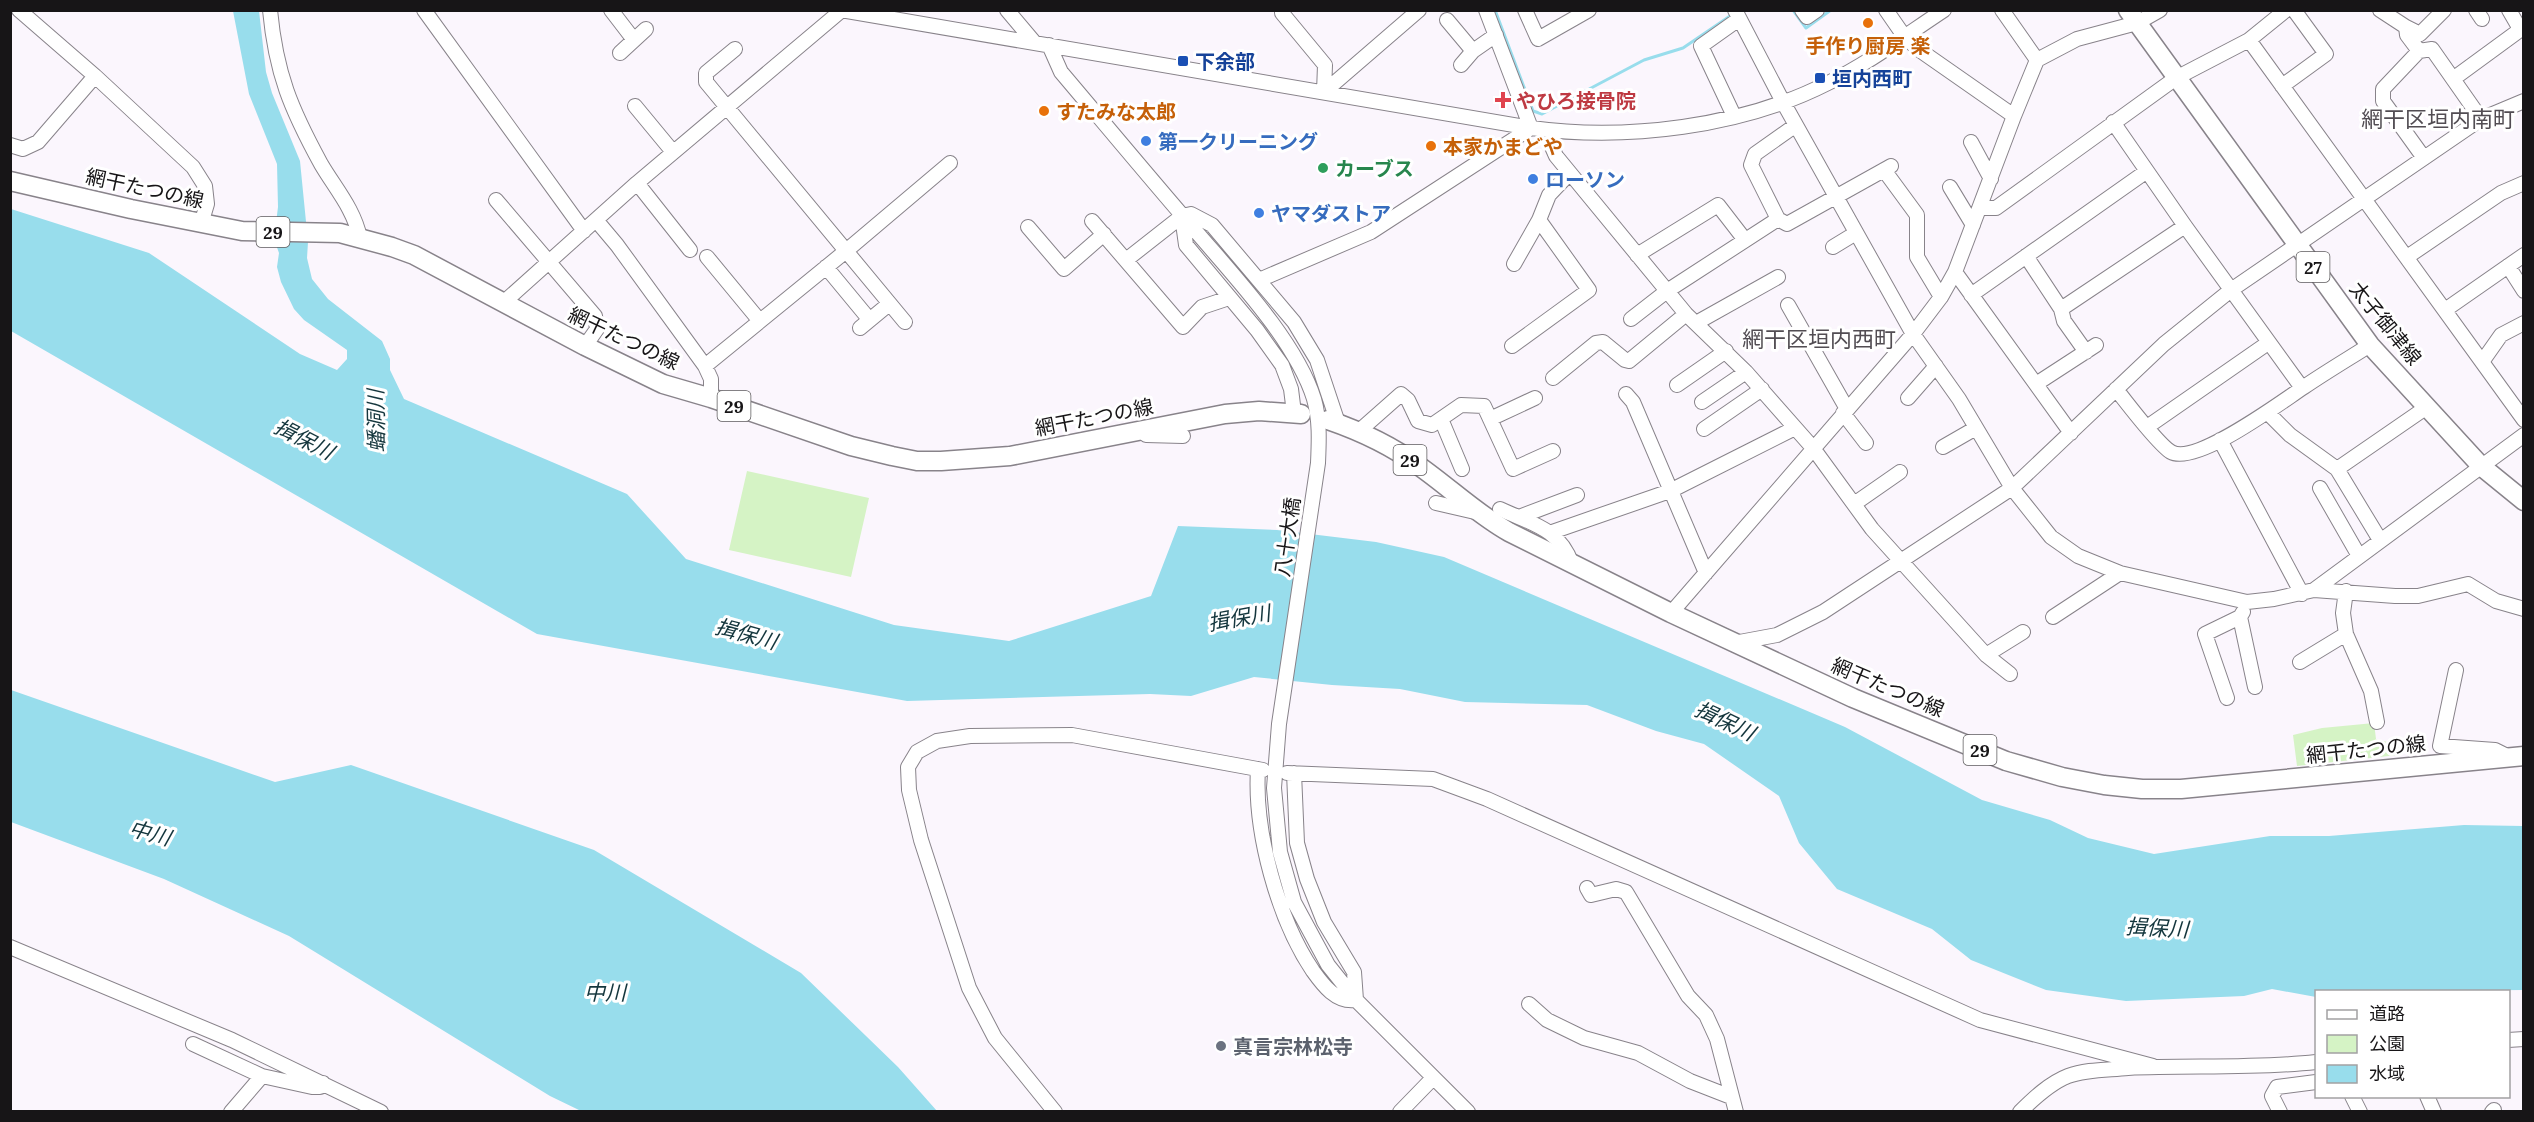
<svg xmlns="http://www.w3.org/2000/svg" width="2534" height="1122" viewBox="0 0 2534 1122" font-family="Lora,'Noto Sans JP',serif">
  <rect width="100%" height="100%" fill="#fbf6fd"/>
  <path fill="#d5f3c5" d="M747 471 869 498 851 577 729 550Z
    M2374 723 2376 739 2399 745 2398 755 2297 766 2293 735 2322 728Z"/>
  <path fill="#98ddec" d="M233 11H259L266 72 272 93 300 161 308 242 307 258 312 279 328 299 382 341 390 359V370L404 399 627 494 686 559 894 625 1009 641 1151 596 1178 526 1277 530 1376 542 1444 557 1845 727 1982 800 2050 820 2088 838 2154 854 2270 836H2329L2464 825 2523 826V990L2316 992V997L2272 989 2244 996 2126 1001 2046 990 1971 960 1932 929 1837 889 1799 843 1779 796 1704 744 1656 731 1587 705 1465 702 1400 689 1332 685 1254 677 1191 696 1150 694 907 701 537 634 11 331V209L149 253 300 354 337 370 347 359V350L304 320 294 309 281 282 277 267 279 253 274 239 278 207 277 164 249 94Z
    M11 690 275 782 351 765 594 850 801 973 898 1067 937 1111H581L550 1096 289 936 164 879 11 822Z"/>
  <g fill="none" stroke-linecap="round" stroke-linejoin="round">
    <path stroke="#98ddec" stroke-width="3" d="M1495 10 1533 111 1542 114 1644 60 1683 48 1733 14
      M1793 10 1806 28 1831 10"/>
    <g stroke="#88838a" stroke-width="16">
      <path id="minor" d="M19 10 95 76 193 167 205 186 207 204 201 224
        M270 10C276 74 291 109 321 164 335 188 354 209 360 238
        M424 10 584 231
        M611 10 634 40
        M841 10 1531 128C1626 141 1742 127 1828 83 1869 63 1906 35 1944 10
        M1007 10 1034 42
        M1525 10 1538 39 1589 10
        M1735 10 1783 102 1913 334 1959 399 2012 488 2051 537 2078 556 2120 573 2247 602 2274 599 2314 590 2524 435
        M1802 10 1807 17 1817 10
        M1886 10 1904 36 1918 49 2014 116
        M2002 10 2037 60
        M2380 10 2406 27 2407 35 2419 51
        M2476 10 2482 19
        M2509 10 2520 29
        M1282 13 1325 65 1324 92
        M1447 20 1473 51
        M2406 27 2420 34 2444 10
        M2249 40 2286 10
        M1049 45 1061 72C1105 124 1149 177 1194 229 1233 275 1296 341 1314 399 1320 420 1319 441 1318 463L1279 724 1274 788 1280 852 1294 902 1328 965 1356 1000 1468 1112
        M735 49 706 73V82L905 322
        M620 53 646 29
        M1461 65 1473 51 1496 35
        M2453 79 2524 27
        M2282 86 2326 54 2294 10
        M1324 92 1419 10
        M635 106 673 152
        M1734 116 1701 46 1739 19
        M2113 122 2185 226 2302 388
        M1551 131 1552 147 1556 156 1686 314 1746 372 1813 448 1872 529 1986 655 2010 674
        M1971 142 1991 179
        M10 145 23 149 38 142 95 76
        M2424 158 2383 101V89L2419 51 2432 49 2481 119
        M1884 170 1917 215V257L1941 297
        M637 183 690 250
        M1950 187 1973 225
        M496 200 595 316 597 329 585 346
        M1980 208H1996L2176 78 2249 40 2524 420
        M1182 216 1186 245 1257 330 1282 365 1291 389 1294 413
        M1778 219 1751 165 1755 154 1796 125
        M596 220 617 245 705 366 711 379V398
        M1092 221 1183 327 1202 307 1229 298
        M1028 227 1064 269 1104 234
        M1833 247 1856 233
        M1637 255 1718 205 1745 240
        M2026 256 2061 309 2064 321 2086 352
        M707 257 759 320
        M2407 257 2501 193 2524 183
        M1126 260 1182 216 1191 214 1212 225 1294 322 1317 360 1338 423
        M1514 264 1539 220 1549 195 1569 174
        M2508 266 2524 291
        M826 267 869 319
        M1955 272 2071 433
        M1259 280 1371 232 1531 128 1486 10
        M1971 295 2147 171
        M503 303 637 183 842 10
        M1788 305 1847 409
        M2061 309 2185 226
        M2445 310 2524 255
        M1631 319 1667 291 1778 219 1787 224 1891 166
        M1696 323 1778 277
        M860 328 889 304
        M1512 346 1589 290 1539 220
        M2482 362 2501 335 2524 323
        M705 366 846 251 950 163
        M1553 378 1596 343 1603 342 1625 360 1629 361 1686 314
        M2036 384 2096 345
        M1677 385 1726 351
        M2116 389C2126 402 2159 445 2171 452 2196 466 2281 402 2304 387 2326 372 2348 359 2370 345
        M1626 394 1633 402 1706 573
        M1908 398 1936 366
        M1702 402 1746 372
        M1843 413 1866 443
        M2268 413 2290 435 2337 469 2380 540
        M1441 419 1462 469
        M1490 419 1535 398
        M2147 427 2268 343
        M1704 429 1762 389
        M1358 432 1401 394 1408 400 1418 421 1432 425 1461 405 1484 406 1513 469 1553 451
        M1146 435 1183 436
        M2220 440 2302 594
        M1943 447 1976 428
        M2337 469 2427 407
        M2320 488 2359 556
        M1436 503 1475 512
        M1854 504 1900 472
        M1500 509C1532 524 1559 528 1572 564
        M1519 517 1577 495
        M1552 532 1670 491 1795 428
        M2314 590 2395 596H2418L2468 584 2496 601 2524 609
        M2346 591 2343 613 2346 634 2371 691 2377 722
        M2243 612 2240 617 2255 687
        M1671 613 1913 334 1941 297 1955 272 2014 116 2037 60 2077 39 2137 23 2160 10
        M2053 617 2120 573
        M1734 643 1777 635 1823 612 2012 488 2164 344 2231 290 2481 119 2524 101
        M1986 655 2023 632
        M2300 662 2346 634
        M2456 670 2440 746 2495 750 2509 757
        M2227 698 2205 634 2240 617
        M1258 769C1254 832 1278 919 1313 971 1323 985 1336 1003 1356 1000L1354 972 1324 922 1307 879 1297 843 1294 773
        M1287 773 1433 779 1487 799 1980 1020 2153 1066
        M1587 888 1591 895 1616 889 1626 892 1688 996 1706 1015 1717 1039 1736 1112
        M10 947 232 1040 381 1112
        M1529 1004 1547 1020 1584 1038 1638 1053 1690 1081 1731 1097
        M2508 1040 2524 1039
        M193 1044 262 1076 312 1087H320L323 1083
        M2352 1096 2360 1112
        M2427 1096 2434 1112
        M231 1112 262 1076
        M1055 1112 995 1038 969 988 921 840 909 790 908 767 917 752 937 741 970 736 1072 735 1263 770
        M1400 1112 1433 1078
        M2020 1112C2034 1098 2050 1083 2068 1076 2087 1069 2108 1070 2128 1068 2190 1065 2254 1069 2316 1062
        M2280 1112 2272 1096 2277 1087 2316 1082
        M2492 1112 2494 1110"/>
    </g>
    <g stroke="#88838a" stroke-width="21">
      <path id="major" d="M2128 10 2370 345 2481 466 2524 501
        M10 181 131 209 242 231 340 233 392 247 414 255 585 346 663 384 711 398 851 446 892 456 917 461H941L1010 456 1225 414 1259 411 1301 414
        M1328 420C1360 431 1392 446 1419 466 1449 487 1477 514 1509 532L1671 613 1853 698 2006 761 2062 777 2104 785 2142 789H2181L2524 756"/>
    </g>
    <use href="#minor" stroke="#fff" stroke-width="14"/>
    <use href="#major" stroke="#fff" stroke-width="18"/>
  </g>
  <g fill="#e8710a" stroke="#fff" stroke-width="2">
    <circle cx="1868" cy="23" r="6"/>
    <circle cx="1044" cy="111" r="6"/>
    <circle cx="1431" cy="146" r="6"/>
  </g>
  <g fill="#1a4fb4" stroke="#fff" stroke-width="2">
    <rect x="1177" y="55" width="12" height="12" rx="3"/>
    <rect x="1814" y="72" width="12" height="12" rx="3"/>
  </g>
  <path fill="#e0444e" stroke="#fff" stroke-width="2" d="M1500 91h6v6h6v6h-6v6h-6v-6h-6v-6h6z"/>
  <g fill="#3f7fe0" stroke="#fff" stroke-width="2">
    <circle cx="1146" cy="141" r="6"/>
    <circle cx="1533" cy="179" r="6"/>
    <circle cx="1259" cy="213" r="6"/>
  </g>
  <circle fill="#2e9e5b" stroke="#fff" stroke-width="2" cx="1323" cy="168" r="6"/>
  <circle fill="#6b7280" stroke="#fff" stroke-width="2" cx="1221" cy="1046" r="6"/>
  <g text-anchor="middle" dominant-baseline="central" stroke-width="6" stroke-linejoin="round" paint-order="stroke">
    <g fill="#fff" stroke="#5d5b5d" stroke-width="1.5">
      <rect x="256.5" y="217" width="33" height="30" rx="4.5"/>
      <rect x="2296.5" y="252" width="33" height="30" rx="4.5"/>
      <rect x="717.5" y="391" width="33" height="30" rx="4.5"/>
      <rect x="1393.5" y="445" width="33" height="30" rx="4.5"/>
      <rect x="1963.5" y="735" width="33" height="30" rx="4.5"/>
    </g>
    <g font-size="18" font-weight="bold" fill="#171517">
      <text x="273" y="232">29</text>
      <text x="2313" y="267">27</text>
      <text x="734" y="406">29</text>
      <text x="1410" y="460">29</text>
      <text x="1980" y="750">29</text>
    </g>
    <g font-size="20" font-weight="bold" fill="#c56008" stroke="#fff" text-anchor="start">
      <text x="1868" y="45" text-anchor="middle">手作り厨房 楽</text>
      <text x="1056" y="111">すたみな太郎</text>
      <text x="1443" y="146">本家かまどや</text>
    </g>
    <g font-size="20" font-weight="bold" fill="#164399" stroke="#fff" text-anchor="start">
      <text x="1195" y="61">下余部</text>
      <text x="1832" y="78">垣内西町</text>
    </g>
    <g font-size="20" font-weight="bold" fill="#be3a42" stroke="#fff" text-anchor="start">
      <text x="1516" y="100">やひろ接骨院</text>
    </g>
    <g font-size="20" font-weight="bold" fill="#366cbe" stroke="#fff" text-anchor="start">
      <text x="1158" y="141">第一クリーニング</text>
      <text x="1545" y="179">ローソン</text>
      <text x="1271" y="213">ヤマダストア</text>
    </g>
    <g font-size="20" font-weight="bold" fill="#27864d" stroke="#fff" text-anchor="start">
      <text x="1335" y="168">カーブス</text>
    </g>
    <g font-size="20" fill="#171517" stroke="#fff">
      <text transform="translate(145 188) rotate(12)">網干たつの線</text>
      <text transform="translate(2386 323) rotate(51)">太子御津線</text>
      <text transform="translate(624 338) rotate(25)">網干たつの線</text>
      <text transform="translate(1094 417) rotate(-11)">網干たつの線</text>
      <text transform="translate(1287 537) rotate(-82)">八十大橋</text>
      <text transform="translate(1888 687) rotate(23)">網干たつの線</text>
      <text transform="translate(2366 749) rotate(-6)">網干たつの線</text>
    </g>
    <g font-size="20" font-weight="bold" fill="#5b616d" stroke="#fff" text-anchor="start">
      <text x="1233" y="1046">真言宗林松寺</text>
    </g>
    <g font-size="21" font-style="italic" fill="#14363d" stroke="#fff">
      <text transform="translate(376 421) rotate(-91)">蟠洞川</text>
      <text transform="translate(304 439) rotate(27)">揖保川</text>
      <text transform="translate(1239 618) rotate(-10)">揖保川</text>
      <text transform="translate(746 634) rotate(15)">揖保川</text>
      <text transform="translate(1725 721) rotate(25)">揖保川</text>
      <text transform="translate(150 833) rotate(15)">中川</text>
      <text transform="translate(2157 928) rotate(3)">揖保川</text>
      <text x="605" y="992">中川</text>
    </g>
    <g font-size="22" fill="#524d53" stroke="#fff">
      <text x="2438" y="119">網干区垣内南町</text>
      <text x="1819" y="339">網干区垣内西町</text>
    </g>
  </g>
  <rect width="2534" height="1122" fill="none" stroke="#171517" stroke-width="24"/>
  <rect x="2315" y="990" width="195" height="108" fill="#ffffff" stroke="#a2a1a2" stroke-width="1.5"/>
  <rect x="2327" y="1010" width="30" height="9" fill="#ffffff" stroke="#a2a1a2" stroke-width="1.5"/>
  <text x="2369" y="1020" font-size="18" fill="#171517">道路</text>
  <rect x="2327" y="1035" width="30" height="18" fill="#d5f3c5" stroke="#a2a1a2" stroke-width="1.5"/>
  <text x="2369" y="1050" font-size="18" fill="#171517">公園</text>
  <rect x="2327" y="1065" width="30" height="18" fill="#98ddec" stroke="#a2a1a2" stroke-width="1.5"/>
  <text x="2369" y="1080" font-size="18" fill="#171517">水域</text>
</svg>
